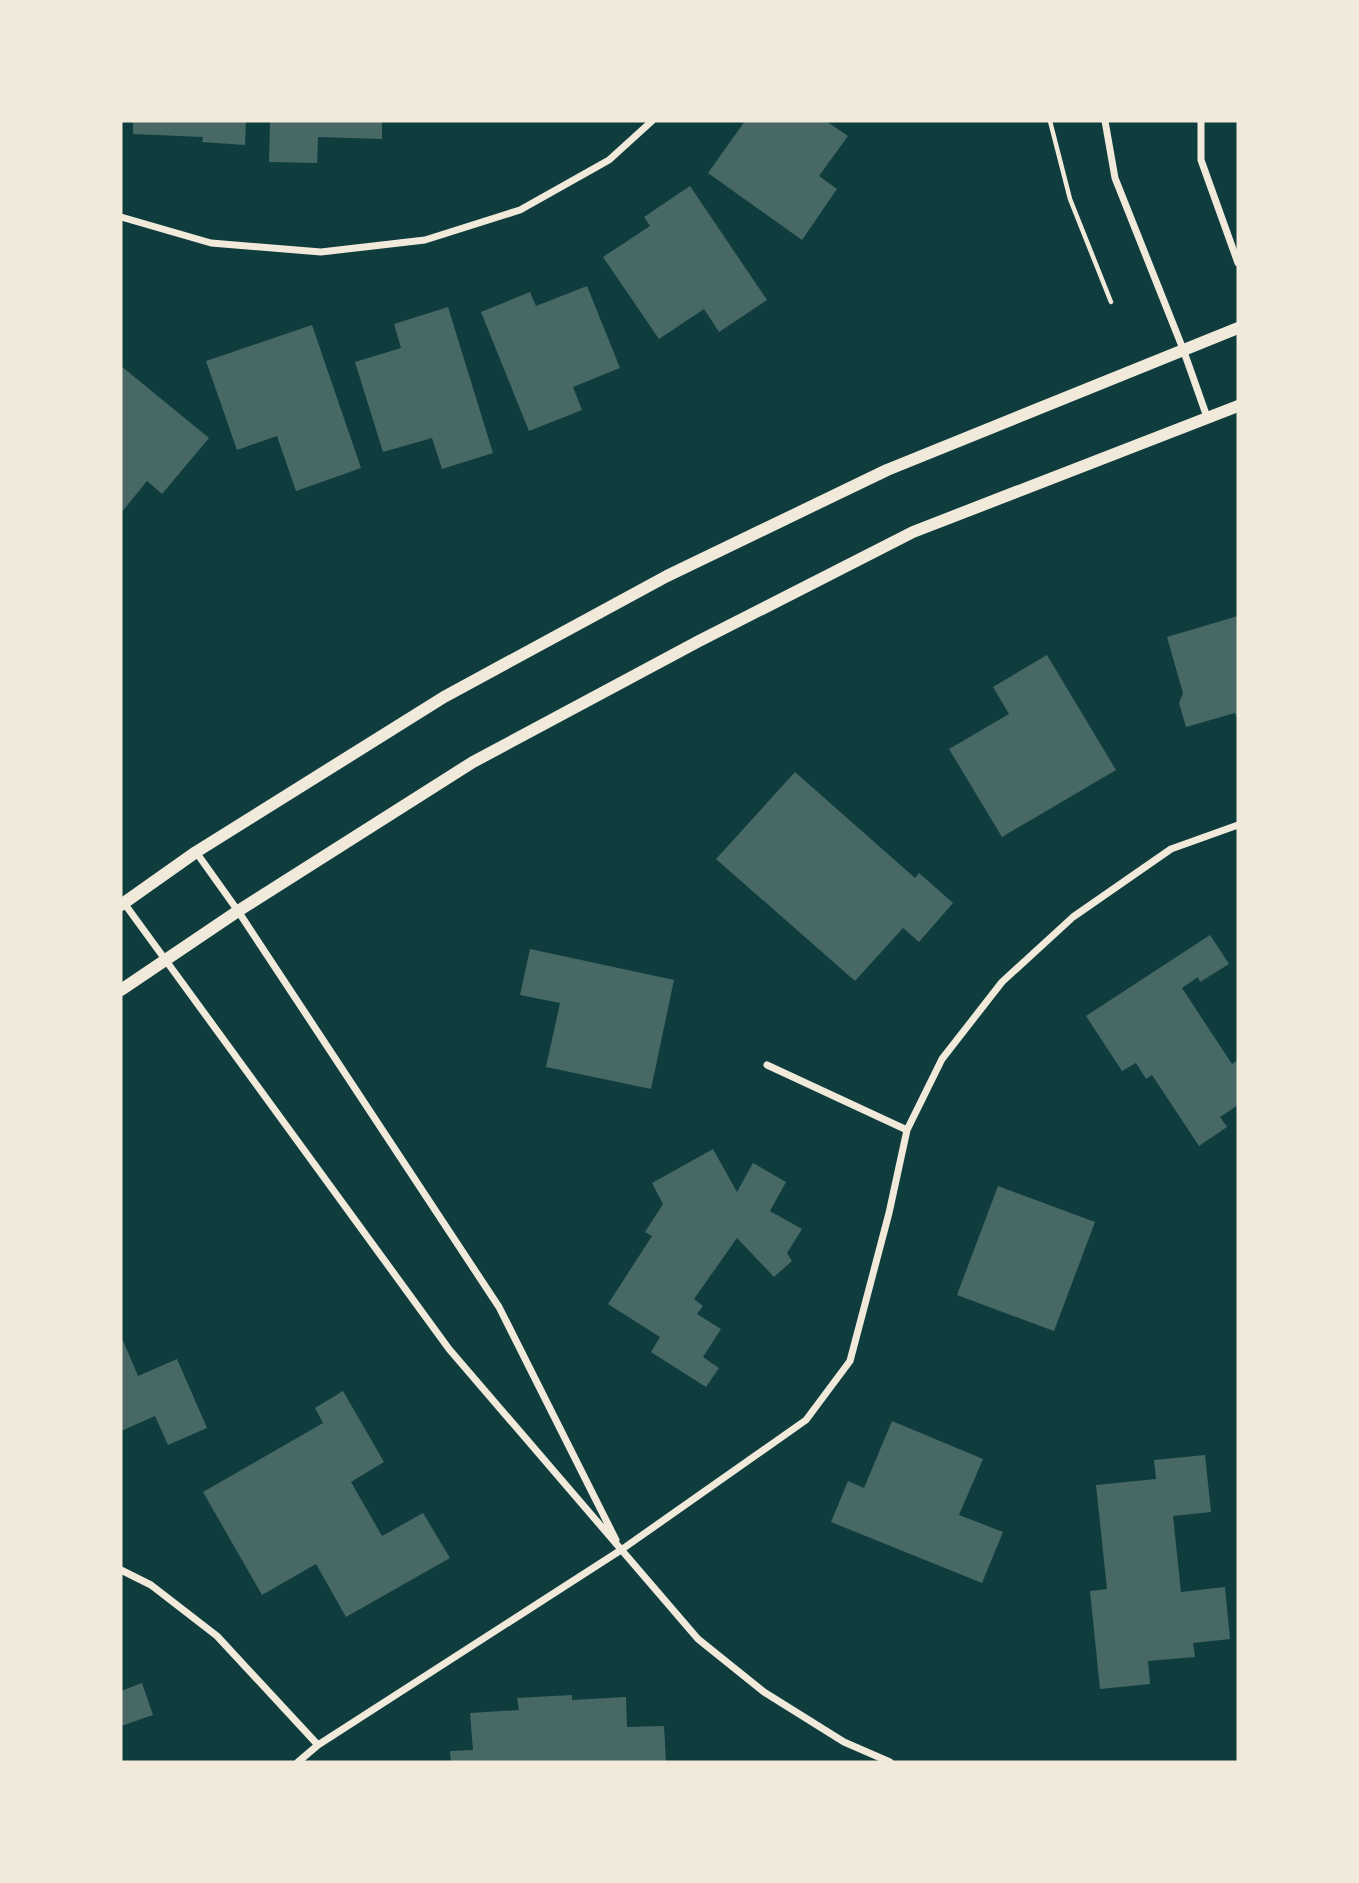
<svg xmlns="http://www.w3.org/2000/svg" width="1359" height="1883" viewBox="0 0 1359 1883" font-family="'IBM Plex Serif',serif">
  <rect width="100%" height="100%" fill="#0f3d3e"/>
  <path fill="#486865" d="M133 121H246L245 145 202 142 203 137 133 134Z
    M270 121H382V139L318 137 317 163 269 162Z
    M745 121H826L848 136 819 176 837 189 802 240 708 173Z
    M690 186 767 300 719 332 704 309 659 339 603 257 650 226 644 217Z
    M587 286 620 368 573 387 582 410 529 431 481 312 530 292 536 306Z
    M448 307 493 453 442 469 432 438 383 452 355 362 401 348 394 324Z
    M312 325 361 468 296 491 277 436 237 450 206 361Z
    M121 366 209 438 162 494 147 481 121 513Z
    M1238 616V721L1235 713 1186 727 1179 703 1183 693 1167 637Z
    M1047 655 1116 770 1002 837 949 749 1009 714 993 687Z
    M795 772 915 878 919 873 953 903 919 942 903 928 855 981 716 859Z
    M1210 935 1229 964 1200 982 1198 977 1182 988 1232 1064 1238 1060V1105L1220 1117 1227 1127 1199 1146 1152 1075 1146 1079 1136 1063 1122 1071 1086 1016Z
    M530 949 674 980 651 1089 546 1067 560 1003 520 995Z
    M713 1149 737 1192 753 1163 786 1182 770 1211 802 1229 787 1253 792 1261 774 1277 737 1238 694 1299 703 1306 697 1314 721 1329 703 1357 719 1368 706 1387 651 1352 660 1337 608 1304 652 1236 645 1232 663 1204 652 1183Z
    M998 1186 1095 1222 1054 1331 957 1295Z
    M121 1336 138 1376 177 1359 207 1428 168 1445 155 1416 121 1431Z
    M343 1391 384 1462 351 1482 382 1536 423 1513 450 1558 346 1617 316 1564 262 1595 203 1492 323 1423 315 1408Z
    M892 1421 983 1459 959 1515 1003 1532 982 1583 831 1522 848 1481 864 1488Z
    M1205 1455 1211 1512 1173 1516 1181 1592 1225 1587 1230 1639 1193 1643 1195 1657 1148 1661 1150 1684 1100 1689 1090 1591 1107 1589 1096 1485 1156 1479 1154 1460Z
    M142 1683 153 1715 121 1726V1691Z
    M572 1695V1700L626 1697 627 1727 664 1726 666 1762H451L450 1751 473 1750 470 1713 519 1710 517 1698Z"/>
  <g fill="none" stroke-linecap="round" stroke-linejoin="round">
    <path stroke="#f1e9da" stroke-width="4.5" d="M1050 121 1070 199 1111 302"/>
    <path stroke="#f1e9da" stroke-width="7" d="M1105 121 1115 178 1183 349 1207 417
      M1201 121V160L1238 263
      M121 217 211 243 321 252 425 240 520 210 609 160 652 121
      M196 852 238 911 499 1307 616 1540
      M124 903 449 1349 698 1639 764 1692 844 1742 890 1762
      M767 1065 907 1130
      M121 1570 151 1585 217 1636 318 1745
      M298 1762 318 1745 621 1550 806 1420 850 1361 889 1213 907 1130 942 1059 1002 982 1073 917 1171 849 1238 825"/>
    <path stroke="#f1e9da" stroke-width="12" d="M121 905 196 852 444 697 667 576 887 470 1238 328
      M121 990 238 911 473 762 699 641 913 532 1238 406"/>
  </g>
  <rect width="1359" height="1883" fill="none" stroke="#f1e9da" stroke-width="245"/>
</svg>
